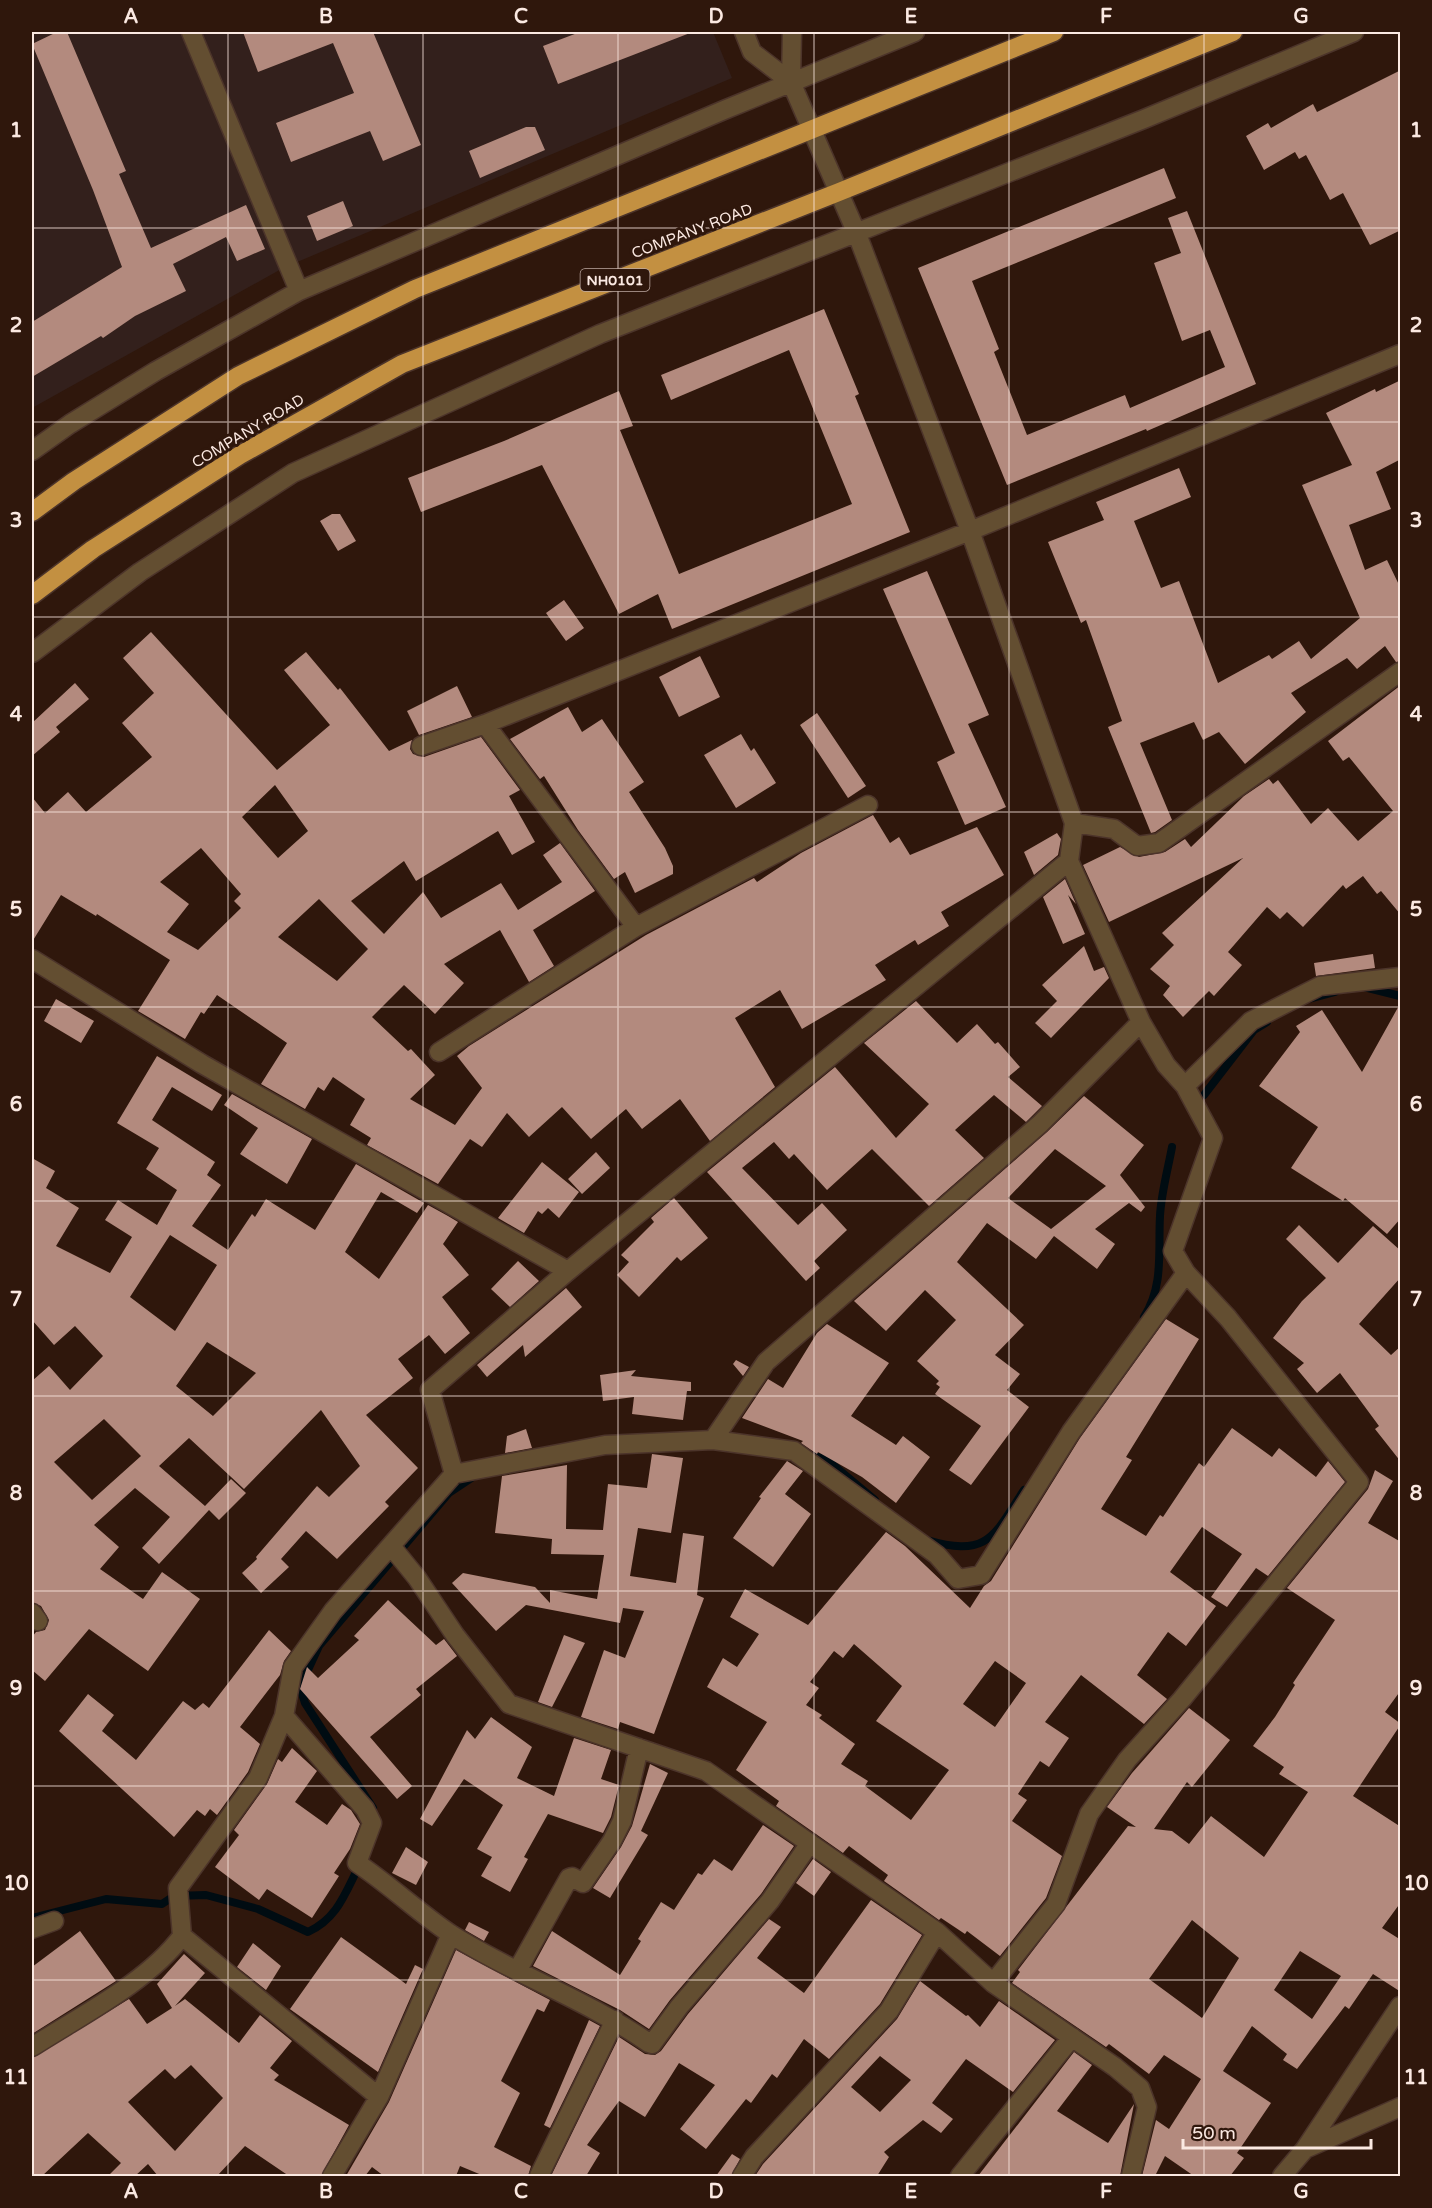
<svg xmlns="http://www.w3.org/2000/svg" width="1432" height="2208" viewBox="0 0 1432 2208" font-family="'Varela Round',sans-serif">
  <rect width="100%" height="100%" fill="#2f170c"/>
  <path fill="#33201c" d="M32 32H713L732 78 283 268 32 408Z"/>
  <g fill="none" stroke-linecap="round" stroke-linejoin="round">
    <path stroke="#000c12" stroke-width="8" d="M1364 987 1400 996
      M1309 999 1335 992
      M1204 1095 1254 1030 1267 1022
      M1144 1317C1164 1286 1158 1251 1160 1216 1161 1194 1168 1169 1172 1147
      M809 1455 826 1459 875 1500
      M927 1540C988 1558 994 1536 1024 1490
      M373 1808 305 1703 300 1687 319 1646 449 1493 476 1475
      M32 1918 106 1899 162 1904 174 1896 206 1895 258 1909 308 1932C338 1918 345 1893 360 1864"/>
  </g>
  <path fill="#b38a7e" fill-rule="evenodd" d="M57 32H67L126 171 119 174 151 248 246 205 265 249 237 261 226 237 173 264 186 291 135 316 103 338 101 336 32 377V322L122 267 93 190 32 44Z
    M243 32H373L421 145 383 161 370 131 291 162 276 123 354 93 333 43 258 72Z
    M580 32H689L690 33 558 84 543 46Z
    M1401 70V230L1370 245 1343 193 1330 200 1306 155 1299 159 1295 152 1264 170 1246 136 1268 123 1271 128 1313 104 1317 112Z
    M526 127H535L545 150 480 178 469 151Z
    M1164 168 1176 198 972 281 999 349 994 352 1027 435 1125 395 1130 408 1225 367 1210 330 1182 341 1154 263 1181 253 1168 218 1187 211 1256 384 1147 431 1146 429 1007 485 918 268Z
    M343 201 353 226 317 241 307 216Z
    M824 309 859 394 855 396 910 532 672 629 658 594 619 614 542 465 421 512 408 478 504 441 619 391 633 426 620 430 679 574 852 504 789 350 671 400 661 375Z
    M1401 380V459L1376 472 1391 509 1349 525 1365 570 1387 560 1401 589V661L1396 662 1385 646 1357 669 1347 658 1291 693 1306 712 1245 764 1219 732 1203 740 1194 722 1140 743 1172 820 1155 832 1151 833 1108 727 1122 721 1086 620 1081 623 1048 542 1104 520 1096 502 1179 468 1191 497 1134 521 1161 588 1179 581 1218 683 1269 655 1272 659 1299 641 1311 659 1360 618 1302 485 1352 465 1326 413 1375 389 1376 392Z
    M332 514H340L356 541 338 551 320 521Z
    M927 571 989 715 968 724 1006 807 965 825 937 762 955 753 883 589Z
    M564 600 584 628 566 641 546 613Z
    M151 632 277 770 330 725 284 670 306 652 338 690 340 688 389 751 412 740 410 749 413 754 424 757 481 737 520 790 509 796 535 842 512 855 498 831 416 881 404 861 351 901 384 934 423 892 441 918 501 883 518 910 562 882 543 855 560 843 595 891 533 930 554 966 529 982 500 930 444 964 464 983 435 1014 404 985 372 1017 408 1051 411 1049 435 1075 410 1099 455 1125 482 1088 457 1056 469 1046 646 935 754 878 757 882 801 853 873 815 890 843 899 837 910 855 977 827 1004 875 941 912 949 926 918 945 915 940 875 965 886 980 802 1029 780 990 735 1018 775 1087 710 1141 680 1099 642 1129 626 1109 591 1139 562 1107 529 1137 507 1113 482 1147 470 1139 438 1184 367 1145 371 1138 350 1125 365 1099 333 1077 324 1091 318 1087 305 1109 261 1084 287 1043 217 995 204 1014 201 1012 185 1039 138 1011 170 960 97 914 96 916 61 895 32 942V797L45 813 68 792 86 812 152 757 122 723 154 693 123 658ZM275 785 308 831 278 858 242 817ZM201 848 241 894 234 901 241 908 198 950 167 932 189 904 160 882ZM319 899 368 949 337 981 278 937Z
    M700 656 720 697 679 717 659 677Z
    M75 683 89 699 56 727 60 732 32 756V723Z
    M1401 685V915L1381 891 1377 894 1363 876 1346 889 1343 885 1303 927 1287 912 1280 919 1267 907 1228 952 1242 965 1214 996 1209 991 1183 1017 1163 995 1170 986 1150 969 1174 945 1162 933 1243 858 1109 922 1083 865 1120 847 1139 857 1165 852 1185 839 1191 847 1244 796 1269 779 1273 784 1278 780 1311 824 1328 808 1358 841 1393 811 1349 757 1343 761 1328 741Z
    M457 686 472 717 419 735 407 711Z
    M568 707 582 732 602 719 644 782 629 792 665 848 673 866V874L635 893 625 872 614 879 578 830 544 776 540 779 510 739Z
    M817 713 866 786 848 798 800 725Z
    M741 734 751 751 754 748 776 783 736 808 704 755Z
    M1057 833 1061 839 1058 855 1034 875 1024 852Z
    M1065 879 1076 904 1068 895 1085 934 1063 944 1043 897Z
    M1084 946 1094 971 1104 967 1109 978 1051 1038 1035 1023 1057 1001 1042 985Z
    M1373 954 1375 968 1316 976 1314 963Z
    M56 999 94 1021 81 1043 44 1021Z
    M916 1001 957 1043 977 1024 995 1044 998 1042 1020 1067 1008 1077 1042 1106 1026 1122 994 1095 955 1130 984 1158 929 1206 872 1149 827 1190 794 1154 789 1159 774 1142 742 1168 798 1225 822 1203 847 1230 814 1261 820 1268 806 1281 707 1172 835 1067 896 1138 929 1104 864 1043Z
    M1401 1002V1218L1387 1234 1345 1198 1343 1201 1291 1168 1318 1127 1259 1086 1300 1032 1296 1026 1322 1010 1362 1072Z
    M157 1056 222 1095 212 1111 172 1087 152 1120 215 1162 207 1175 221 1185 192 1226 228 1250 252 1214 255 1217 266 1199 315 1230 356 1164 424 1203 417 1213 381 1192 345 1252 379 1279 428 1205 448 1216 458 1222 443 1244 469 1275 442 1297 470 1333 445 1354 429 1335 398 1359 413 1378 366 1415 418 1468 385 1502 389 1506 337 1559 306 1531 281 1559 289 1567 261 1593 242 1573 257 1559 256 1557 317 1486 329 1497 360 1466 321 1410 244 1489 189 1438 159 1466 205 1506 231 1479 246 1493 219 1520 209 1510 159 1564 142 1548 170 1517 135 1488 94 1525 119 1547 100 1569 143 1599 162 1572 200 1599 148 1671 89 1629 45 1681 32 1670V1637L36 1632 45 1630 49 1620 41 1606 32 1602V1381L49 1366 70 1390 103 1356 75 1326 54 1345 32 1320V1158L55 1171 46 1188 79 1208 56 1246 110 1273 132 1237 105 1220 118 1200 157 1225 177 1190 146 1169 159 1148 117 1123ZM170 1235 217 1265 175 1331 130 1297ZM207 1342 256 1373 213 1416 176 1386ZM104 1419 141 1456 92 1500 54 1462Z
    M232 1094 312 1139 287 1184 240 1154 258 1128 224 1105Z
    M1084 1096 1144 1145 1120 1175 1145 1207 1141 1212 1129 1203 1095 1229 1115 1244 1097 1269 1054 1236 1036 1259 987 1223 957 1262 1024 1325 995 1355 1020 1374 1007 1390 1029 1407 971 1485 949 1470 981 1426 935 1394 940 1387 936 1384 939 1381 917 1361 956 1320 925 1290 886 1331 854 1301 1047 1132ZM1055 1149 1106 1186 1051 1229 1008 1198Z
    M596 1152 610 1168 582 1194 568 1179Z
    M542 1162 579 1192 559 1218 548 1208 542 1214 538 1211 524 1233 498 1218Z
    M674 1198 708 1238 681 1261 677 1257 639 1297 617 1275 629 1262 621 1255 654 1222 651 1218Z
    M1299 1225 1338 1263 1373 1226 1401 1251V1277L1359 1324 1391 1355 1401 1346V1462L1375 1429 1379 1426 1340 1373 1317 1393 1297 1369 1304 1363 1273 1338 1302 1301 1326 1278 1286 1239Z
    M518 1261 539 1281 510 1307 491 1289Z
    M566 1288 582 1307 525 1357 523 1345 487 1377 477 1365Z
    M1166 1319 1199 1339 1126 1457 1132 1460 1101 1509 1146 1536 1160 1515 1163 1517 1199 1463 1204 1467 1232 1428 1272 1457 1279 1448 1316 1477 1328 1461 1345 1482 1268 1576 1256 1568 1227 1607 1211 1597 1242 1554 1202 1527 1170 1572 1216 1606 1186 1646 1168 1632 1137 1675 1167 1699 1144 1724 1081 1675 1045 1722 1069 1738 1049 1767 1040 1761 1018 1794 1027 1800 1012 1821 1062 1856 1046 1898 1000 1956 967 1931 965 1934 941 1918 939 1920 884 1881 888 1875 849 1846 843 1853 776 1806 779 1801 736 1770 767 1722 707 1687 723 1658 737 1667 759 1634 730 1617 745 1589 808 1625 886 1532 905 1546 970 1608 984 1586 991 1581 1080 1438ZM854 1644 902 1686 876 1721 949 1770 911 1820 865 1786 868 1781 841 1764 855 1744 819 1718 822 1715 806 1705 819 1688 810 1682 834 1651 843 1658ZM995 1661 1026 1683 995 1727 963 1704Z
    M827 1324 889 1363 851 1416 896 1445 903 1436 930 1457 896 1503 862 1477 818 1452 817 1454 801 1443 803 1441 742 1418 768 1379 783 1388 817 1333Z
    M736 1360 749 1367 743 1376 733 1364Z
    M636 1370 631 1376 691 1382V1391H687L683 1420 632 1414 634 1397 603 1401 600 1375Z
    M526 1429 532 1448 505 1453 507 1436Z
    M652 1454 683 1458 671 1533 638 1528 630 1576 676 1583 683 1533 704 1536 697 1595 704 1598 654 1734 620 1722 618 1729 581 1717 604 1650 625 1658 644 1611 623 1608 620 1623 526 1605 496 1631 452 1583 463 1573 535 1587 550 1603V1590L597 1599 604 1555 551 1554 552 1539 495 1533 502 1476 567 1465 566 1529 603 1530 608 1484 647 1488Z
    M787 1461 803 1471 785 1494 811 1514 773 1567 733 1538 761 1498 759 1497Z
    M1375 1470 1393 1481 1368 1523 1401 1542V1690L1385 1712 1401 1724 1353 1796 1401 1827V1902L1382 1928 1401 1940V1992L1373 1974 1349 2009 1345 2006 1297 2069 1283 2060 1287 2054 1252 2026 1223 2071 1271 2103 1237 2153 1244 2158 1230 2176H1194L1165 2156 1155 2176H1142L1156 2120 1169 2129 1201 2079 1164 2055 1149 2074 1109 2044 1106 2047 1012 1983 1020 1972 1018 1970 1128 1826 1136 1827 1107 1807 1132 1773 1189 1708 1230 1740 1192 1787 1187 1782 1154 1829 1172 1831 1189 1844 1211 1816 1264 1857 1308 1792 1279 1774 1284 1767 1253 1746 1275 1717 1295 1685 1293 1683 1335 1620 1287 1588 1368 1489ZM1192 1920 1239 1958 1202 2018 1149 1979ZM1300 1951 1341 1976 1312 2019 1274 1990Z
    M388 1600 436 1645 444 1639 457 1656 416 1689 421 1695 370 1737 412 1786 397 1799 300 1689 307 1667 318 1678 359 1640 354 1636Z
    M269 1630 291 1651 284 1661 280 1675 240 1727 260 1744 248 1772 217 1815 210 1809 205 1816 197 1810 174 1837 59 1731 88 1694 114 1715 102 1731 136 1760 183 1701 195 1710 203 1703 209 1708Z
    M564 1635 585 1643 552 1707 538 1702Z
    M491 1717 532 1747 517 1778 554 1796 574 1738 611 1750 601 1779 619 1785 611 1817 603 1833 548 1814 524 1857 528 1859 510 1892 481 1876 492 1857 477 1849 503 1805 464 1779 432 1826 420 1819 467 1730 475 1739Z
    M292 1748 317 1771 295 1802 327 1825 342 1804 351 1810 360 1824 350 1849 334 1873 339 1876 312 1918 267 1889 259 1900 215 1867 239 1835 234 1830 267 1784 278 1759 282 1762Z
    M650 1764 668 1773 641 1831 648 1835 610 1898 593 1888 621 1847 632 1826Z
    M763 1825 794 1846 761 1894 670 2000 649 2029 620 2010 533 1966 552 1931 620 1975 641 1941 638 1939 661 1902 674 1910 698 1873 702 1875 714 1859 732 1871Z
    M406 1847 428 1862 416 1885 392 1873Z
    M813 1859 831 1872 814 1896 796 1883Z
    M871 1900 922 1935 880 2004 829 2059 804 2039 777 2078 772 2074 751 2103 746 2099 706 2149 680 2129 715 2085 679 2063 645 2117 619 2101 587 2145 600 2153 586 2176H551L619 2037 645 2054 655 2055 661 2051 688 2014 769 1919 781 1927 757 1958 804 1993Z
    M469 1922 489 1932 484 1941 465 1930Z
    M80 1931 116 1981 32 2034V1967Z
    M341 1937 406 1984 415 1965 423 1969 378 2072 287 2007 290 2009Z
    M253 1943 281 1966 266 1990 237 1967Z
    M456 1950 550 2000 544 2012 537 2009 501 2081 520 2093 494 2147 531 2166 528 2176H484L460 2166 456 2176H384L372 2167 365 2176H346L389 2102Z
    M184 1954 205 1973 175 2006 185 1999 239 2043 260 2015 292 2041 270 2068 279 2075 274 2080 349 2125 321 2176H289L245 2146 217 2176H158L148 2164 135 2176H108L121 2163 88 2133 42 2176H32V2058L129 1999 147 2024 172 2008 157 1984ZM191 2065 223 2098 175 2151 128 2102 165 2069 175 2079Z
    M920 1981 966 2016 968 2015 980 2027 999 2001 1055 2040 1013 2092 966 2059 932 2103 953 2119 941 2133 923 2120 884 2152 889 2157 877 2176H755L763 2164 897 2019ZM880 2056 911 2080 880 2112 851 2087Z
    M589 2020 600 2026 550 2128 544 2125Z
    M1074 2052 1092 2065 1057 2111 1108 2143 1134 2104 1120 2176H978Z
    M732 2154 740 2159 731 2176H716Z"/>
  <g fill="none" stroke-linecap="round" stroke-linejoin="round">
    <g stroke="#4c342a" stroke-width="21">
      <path id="minor" d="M191 32 299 291
        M744 32 752 52 791 82
        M792 32 791 82 857 234 970 531 1074 823 1069 861 1141 1022 1166 1065 1185 1086 1213 1138 1173 1251 1186 1273 1228 1318 1359 1482 1182 1699 1127 1760 1089 1814 1056 1904 993 1983
        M32 451 70 424 156 371 299 291 724 110 915 32
        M32 653 140 572 293 473 600 334 1144 119 1354 32
        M485 724 636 927
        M421 746 485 724 970 531 1400 354
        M1074 823 1114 829 1137 846 1159 843 1400 672
        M32 959 202 1064 568 1271
        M439 1052 636 927 868 805
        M1185 1086 1251 1021 1320 986 1400 977
        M713 1440 794 1451 937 1555 958 1579 981 1575 1071 1432 1186 1273
        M454 1474 605 1445 713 1440 766 1362 1040 1124 1141 1022
        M391 1546 417 1578 455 1635 509 1704 706 1771 937 1932 993 1983 1115 2067 1140 2088 1147 2107 1131 2176
        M32 1613 38 1621
        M284 1716 365 1809 372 1823 357 1863C390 1885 419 1913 452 1935 516 1975 587 2000 649 2043L652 2044 679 2007 770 1901 810 1843
        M32 1929 54 1921
        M182 1936 379 2097
        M517 1971 569 1878 572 1877 583 1883 612 1841 622 1821 639 1748
        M32 2047C80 2016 148 1982 182 1936L178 1888 258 1778 284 1716 293 1667 333 1611 454 1474 430 1390 568 1271 1069 861
        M1305 2149 1400 2107
        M332 2176 379 2097 451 1934
        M539 2176 615 2020
        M742 2176 754 2157 889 2011 937 1932
        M960 2176 1072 2037
        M1282 2176 1305 2149 1400 2006"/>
    </g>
    <g stroke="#4c342a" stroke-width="21">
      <path id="highway" d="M32 512 74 481 238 376 415 289 1054 32
        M32 595 93 549 240 455 402 364 839 192 1233 32"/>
    </g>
    <use href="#minor" stroke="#634e31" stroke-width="18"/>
    <use href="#highway" stroke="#c39041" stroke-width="18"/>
  </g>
  <path fill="none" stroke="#fbe9e2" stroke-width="1.5" stroke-opacity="0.55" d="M228 32V2176M423 32V2176M618 32V2176M814 32V2176M1009 32V2176M1204 32V2176M32 228H1400M32 422H1400M32 617H1400M32 812H1400M32 1007H1400M32 1201H1400M32 1396H1400M32 1591H1400M32 1786H1400M32 1980H1400"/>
  <g text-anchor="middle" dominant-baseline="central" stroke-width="6" stroke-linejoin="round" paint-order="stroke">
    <rect fill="#2f170c" stroke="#beaaa2" stroke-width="1.5" x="580.5" y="269" width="69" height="22" rx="4.5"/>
    <g font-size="14" font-weight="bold" fill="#fbe9e2">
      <text x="615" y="280">NH0101</text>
    </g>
    <g font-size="15" fill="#fbe9e2" stroke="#2f170c">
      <text transform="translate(692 231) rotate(-21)">COMPANY ROAD</text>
      <text transform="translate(248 431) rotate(-31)">COMPANY ROAD</text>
    </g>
  </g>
  <rect width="1432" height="2208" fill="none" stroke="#2f170c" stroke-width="66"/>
  <path d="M1183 2139v9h188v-9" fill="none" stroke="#fbe9e2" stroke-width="3"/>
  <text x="1192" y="2139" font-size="18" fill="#fbe9e2" stroke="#2f170c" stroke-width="4.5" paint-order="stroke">50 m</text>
  <rect x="33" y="33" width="1366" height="2142" fill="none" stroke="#fbe9e2" stroke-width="2"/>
  <g font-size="20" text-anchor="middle" font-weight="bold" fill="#fbe9e2">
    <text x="131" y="23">A</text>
    <text x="326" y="23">B</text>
    <text x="521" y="23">C</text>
    <text x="716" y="23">D</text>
    <text x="911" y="23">E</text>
    <text x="1106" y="23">F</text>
    <text x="1301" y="23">G</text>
    <text x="16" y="137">1</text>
    <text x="1416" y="137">1</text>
    <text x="16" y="332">2</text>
    <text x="1416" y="332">2</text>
    <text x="16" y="527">3</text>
    <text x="1416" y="527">3</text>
    <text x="16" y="721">4</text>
    <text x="1416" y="721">4</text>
    <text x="16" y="916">5</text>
    <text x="1416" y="916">5</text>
    <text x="16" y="1111">6</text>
    <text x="1416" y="1111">6</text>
    <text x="16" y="1306">7</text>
    <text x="1416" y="1306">7</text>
    <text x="16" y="1500">8</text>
    <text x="1416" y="1500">8</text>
    <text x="16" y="1695">9</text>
    <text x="1416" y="1695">9</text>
    <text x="16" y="1890">10</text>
    <text x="1416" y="1890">10</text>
    <text x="16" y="2084">11</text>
    <text x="1416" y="2084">11</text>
    <text x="131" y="2198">A</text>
    <text x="326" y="2198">B</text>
    <text x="521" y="2198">C</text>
    <text x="716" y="2198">D</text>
    <text x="911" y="2198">E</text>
    <text x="1106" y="2198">F</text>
    <text x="1301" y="2198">G</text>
  </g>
</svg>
